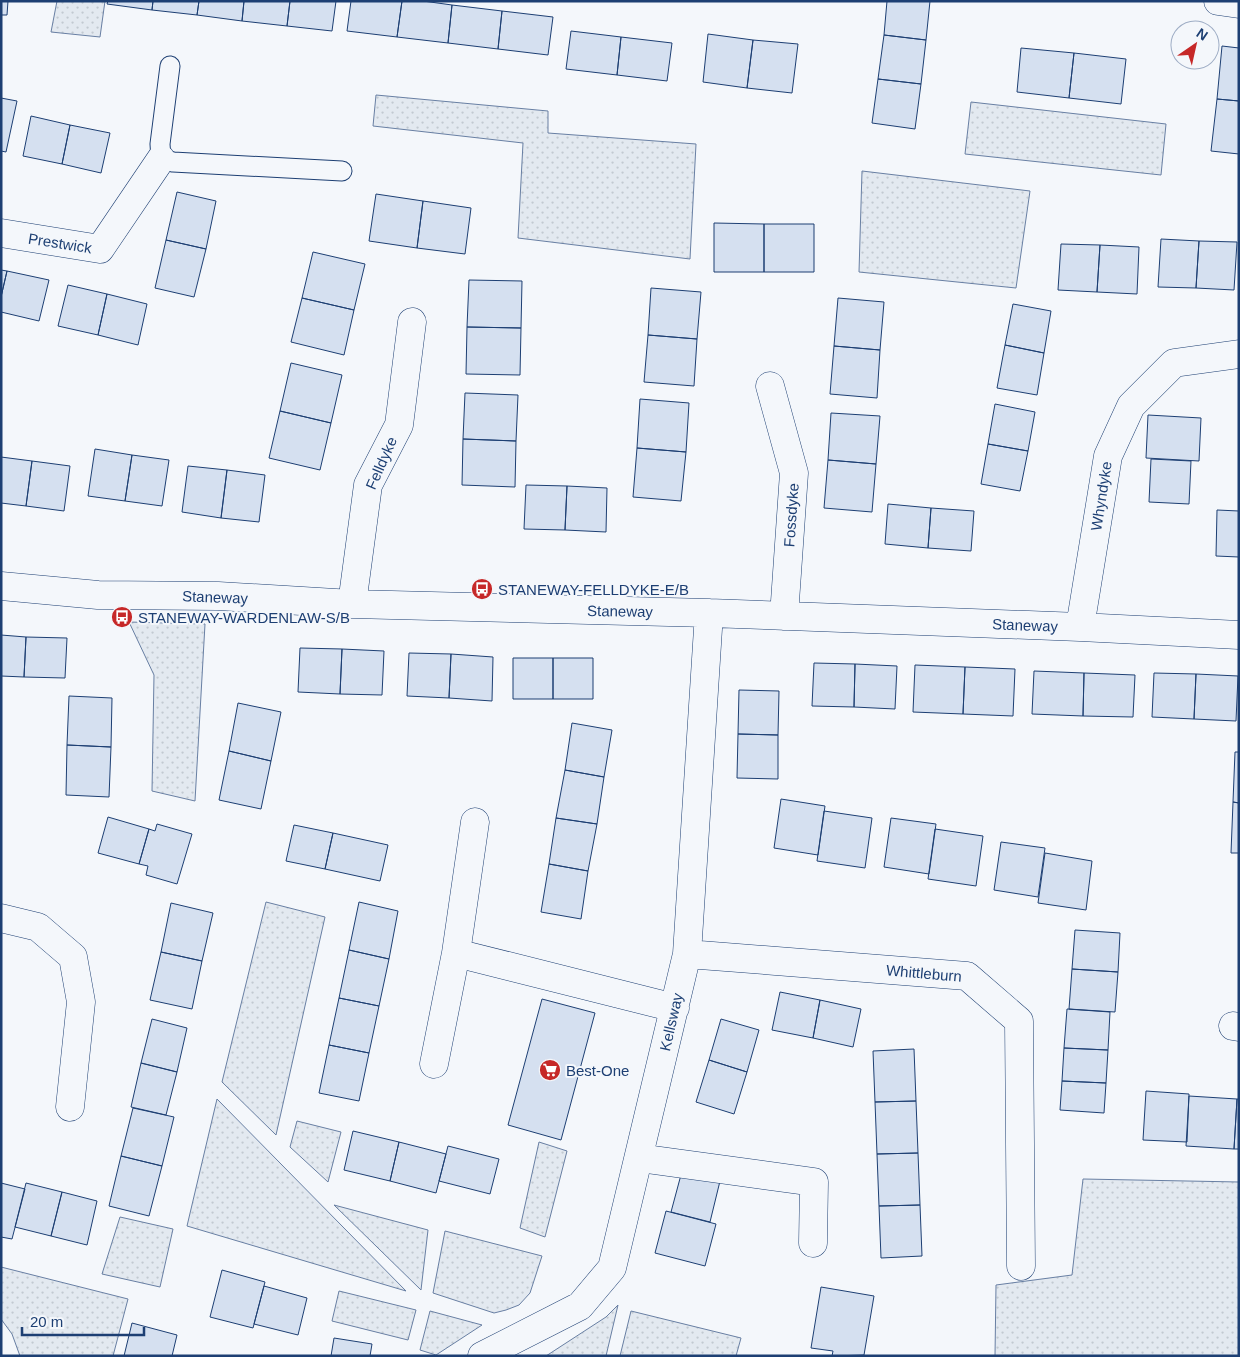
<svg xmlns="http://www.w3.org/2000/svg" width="1240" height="1357" viewBox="0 0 1240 1357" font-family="Arial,sans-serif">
  <defs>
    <pattern id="grass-dots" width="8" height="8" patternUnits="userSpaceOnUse" patternTransform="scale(1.25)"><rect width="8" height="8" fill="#e3e9f0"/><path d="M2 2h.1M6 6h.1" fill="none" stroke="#c2c9d1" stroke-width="1.8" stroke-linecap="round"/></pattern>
  </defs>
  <rect width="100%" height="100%" fill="#f4f7fb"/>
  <path fill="url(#grass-dots)" stroke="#687fa3" d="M57 1H105L100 37 51 32Z
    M376 95 548 111V133L696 144 690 259 518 238 523 143 373 126Z
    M971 102 1166 124 1161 175 965 154Z
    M862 171 1030 191 1016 288 859 272Z
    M129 622 205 624 195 801 152 791 154 675Z
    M266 902 325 917 276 1135 222 1082Z
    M217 1099 406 1291 187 1226Z
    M297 1121 341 1132 328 1182 290 1147Z
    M539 1142 567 1151 545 1237 520 1228Z
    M1083 1179 1239 1182V1356H995L996 1285 1072 1275Z
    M334 1205 428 1230 421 1290Z
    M120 1217 173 1229 160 1287 102 1274Z
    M445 1231 542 1256 530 1293 519 1305 506 1310 494 1313 433 1293Z
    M1 1267 128 1299 113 1356H20L12 1334 1 1319Z
    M339 1291 416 1310 408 1340 332 1321Z
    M618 1305 606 1356H546L606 1317Z
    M430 1311 482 1325 436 1355 420 1350Z
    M631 1311 741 1338 736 1356H620Z"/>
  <path fill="#d5e0f0" stroke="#1d3f73" d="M1 1H8L7 15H1Z
    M108 1H153L152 10 107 4Z
    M153 1H199L197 15 152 10Z
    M199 1H244L242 21 197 15Z
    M244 1H290L287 26 242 21Z
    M290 1H336L332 31 287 26Z
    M351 1H402L397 37 347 31Z
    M402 1H423L452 5 448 43 397 37Z
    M887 1H930L926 40 884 35Z
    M452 5 502 11 498 49 448 43Z
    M502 11 553 17 548 55 498 49Z
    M571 31 621 37 617 75 566 69Z
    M708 34 753 40 747 88 703 82Z
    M884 35 926 40 921 84 878 79Z
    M621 37 672 43 667 81 617 75Z
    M753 40 798 44 792 93 747 88Z
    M1222 46 1239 48V101L1217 99Z
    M1021 48 1074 53 1069 98 1017 92Z
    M1074 53 1126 59 1121 104 1069 98Z
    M878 79 921 84 915 129 872 123Z
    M1 98 17 101 6 152 1 151Z
    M1217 99 1239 101V154L1211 151Z
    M31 116 70 125 62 164 23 156Z
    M70 125 110 133 101 173 62 164Z
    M177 192 216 201 206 249 166 240Z
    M376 194 423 201 417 248 369 241Z
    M423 201 471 208 465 254 417 248Z
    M714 223 764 224V272H714Z
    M764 224H814V272H764Z
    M1161 239 1199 241 1196 288 1158 287Z
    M166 240 206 249 194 297 155 288Z
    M1199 241 1237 242 1234 290 1196 288Z
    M1061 244 1100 245 1097 292 1058 290Z
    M1100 245 1139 247 1137 294 1097 292Z
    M313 252 365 264 354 310 302 298Z
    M1 270 7 271 1 297Z
    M7 271 49 280 39 321 1 312V297Z
    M469 280 522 281 521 328 467 327Z
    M68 285 107 294 98 335 58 326Z
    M651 288 701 292 697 339 648 335Z
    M107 294 147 304 138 345 98 335Z
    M302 298 354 310 344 355 291 342Z
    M838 298 884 302 880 350 834 346Z
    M1013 304 1051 311 1044 353 1005 345Z
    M467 327 521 328 520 375 466 374Z
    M648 335 697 339 694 386 644 382Z
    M1005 345 1044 353 1037 395 997 388Z
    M834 346 880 350 877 398 830 394Z
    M291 363 342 375 331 423 280 411Z
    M465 393 518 395 516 441 463 439Z
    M640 399 689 403 686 452 637 448Z
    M995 404 1035 412 1028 451 988 444Z
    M280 411 331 423 320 470 269 458Z
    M831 413 880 416 876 464 828 460Z
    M1148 415 1201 418 1199 461 1146 458Z
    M463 439 516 441 515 487 462 485Z
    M988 444 1028 451 1020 491 981 484Z
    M637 448 686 452 681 501 633 497Z
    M95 449 132 455 125 501 88 496Z
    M132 455 169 460 162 506 125 501Z
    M1 457 32 461 26 506 1 503Z
    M1151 459 1191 461 1189 504 1149 502Z
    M828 460 876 464 872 512 824 508Z
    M32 461 70 466 64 511 26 506Z
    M188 466 227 470 221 518 182 512Z
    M227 470 265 475 259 522 221 518Z
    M526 485 567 486 565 530 524 529Z
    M567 486 607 488 606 532 565 530Z
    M888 504 931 508 928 548 885 544Z
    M931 508 974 511 971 551 928 548Z
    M1217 510 1239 511V557L1216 556Z
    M1 635 26 637 24 677 1 676Z
    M26 637 67 638 65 678 24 677Z
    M300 648 342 649 340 694 298 692Z
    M342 649 384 651 382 695 340 694Z
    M409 653 451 654 449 698 407 696Z
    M451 654 493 657 492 701 449 698Z
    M513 658H553V699H513Z
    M553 658H593V699H553Z
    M814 663 855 664 854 707 812 706Z
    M855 664 897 666 895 709 854 707Z
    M915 665 965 667 963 714 913 712Z
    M965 667 1015 669 1013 716 963 714Z
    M1034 671 1084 673 1083 716 1032 714Z
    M1084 673 1135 675 1133 717 1083 716Z
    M1154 673 1196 674 1194 719 1152 717Z
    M1196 674 1238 676 1236 721 1194 719Z
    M739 690 779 691 778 735 738 734Z
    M69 696 112 698 111 747 67 745Z
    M238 703 281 712 271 761 229 751Z
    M572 723 612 730 604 777 565 770Z
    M738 734 778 735V779L737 778Z
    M67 745 111 747 109 797 66 795Z
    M229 751 271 761 261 809 219 800Z
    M1235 752H1239V803L1233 802Z
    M565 770 604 777 597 824 556 818Z
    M781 799 825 806 818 855 774 848Z
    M1233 802 1239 803V853H1231Z
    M824 811 872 818 865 868 817 861Z
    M108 817 149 829 139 864 98 853Z
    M556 818 597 824 588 871 549 864Z
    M891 818 936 824 929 874 884 867Z
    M157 824 192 834 177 884 146 875 148 866 139 864 149 829 155 831Z
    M294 825 333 833 325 869 286 861Z
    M935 829 983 836 976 886 928 879Z
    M333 833 388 845 380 881 325 869Z
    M1001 842 1045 848 1038 897 994 890Z
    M1045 853 1092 861 1086 910 1038 903Z
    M549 864 588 871 581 919 541 912Z
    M359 902 398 911 389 959 349 950Z
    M171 903 213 913 202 961 161 952Z
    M1075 930 1120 933 1118 972 1072 969Z
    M349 950 389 959 379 1006 339 998Z
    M161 952 202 961 192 1009 150 1000Z
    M1072 969 1118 972 1115 1012 1069 1009Z
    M780 992 820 1000 813 1038 772 1030Z
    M339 998 379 1006 369 1053 329 1045Z
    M542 999 595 1013 561 1140 508 1125Z
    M820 1000 861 1009 853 1047 813 1038Z
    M1067 1009 1110 1012 1108 1050 1064 1048Z
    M152 1019 187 1028 177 1072 141 1063Z
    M721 1019 759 1030 747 1072 709 1060Z
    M329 1045 369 1053 359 1101 319 1093Z
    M1064 1048 1108 1050 1106 1083 1062 1081Z
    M914 1049 916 1101 875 1102 873 1051Z
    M709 1060 747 1072 734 1114 696 1102Z
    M141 1063 177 1072 166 1115 131 1107Z
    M1062 1081 1106 1083 1104 1113 1060 1110Z
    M1146 1091 1189 1094 1187 1142 1143 1140Z
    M1189 1096 1237 1099 1234 1149 1186 1146Z
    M1237 1099H1239V1149H1234Z
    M916 1101 918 1153 877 1154 875 1102Z
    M133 1108 174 1117 162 1166 121 1156Z
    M353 1131 399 1142 390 1181 344 1170Z
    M399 1142 446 1154 436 1193 390 1181Z
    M448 1146 499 1159 490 1194 439 1181Z
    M918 1153 920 1205 879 1206 877 1154Z
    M121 1156 162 1166 149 1216 109 1206Z
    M682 1171 720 1181 710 1222 671 1212Z
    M1 1183 25 1189 12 1239 1 1237Z
    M26 1183 62 1192 51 1236 15 1227Z
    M62 1192 97 1201 87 1245 51 1236Z
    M920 1205 922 1256 881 1258 879 1206Z
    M666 1211 716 1224 705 1266 655 1253Z
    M222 1270 265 1282 253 1328 210 1317Z
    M264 1286 307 1298 298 1335 254 1324Z
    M821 1287 874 1296 864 1355 832 1356 833 1351 811 1348Z
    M132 1323 177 1335 172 1356H124Z
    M334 1338 372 1344 370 1356H331Z"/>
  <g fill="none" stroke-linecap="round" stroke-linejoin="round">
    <g stroke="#1d3f73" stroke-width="21">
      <path id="service" d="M170 66 160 144 161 159 173 162 342 171"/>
    </g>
    <g stroke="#1d3f73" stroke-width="29">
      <path id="minor" d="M1218 1 1239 4
        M1 233 100 249 161 159
        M770 386 794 473 784 616
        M1 586 98 595 218 596 352 604 709 613 1080 627 1239 635
        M352 604 368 485 399 425 412 322
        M1080 627 1108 456 1131 406 1174 363 1239 354
        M1 918 38 927 73 957 81 1002 70 1107
        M456 953 675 1008
        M687 954 967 976 1019 1021 1021 1266
        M1233 1026 1239 1027
        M434 1064 456 953 475 822
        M639 1158 814 1182 813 1243
        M482 1356 580 1306 612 1268 687 954 709 613"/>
    </g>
    <use href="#service" stroke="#f4f7fb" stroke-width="19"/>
    <use href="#minor" stroke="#f4f7fb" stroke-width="28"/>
  </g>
  <defs>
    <g id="bus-disc" transform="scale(1.125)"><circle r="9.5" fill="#c62828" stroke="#f4f7fb"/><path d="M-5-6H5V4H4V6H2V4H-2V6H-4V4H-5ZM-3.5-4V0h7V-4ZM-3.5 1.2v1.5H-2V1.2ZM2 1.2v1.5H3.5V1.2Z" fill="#fff"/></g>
    <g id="supermarket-disc" transform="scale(1.125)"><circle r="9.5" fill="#c62828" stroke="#f4f7fb"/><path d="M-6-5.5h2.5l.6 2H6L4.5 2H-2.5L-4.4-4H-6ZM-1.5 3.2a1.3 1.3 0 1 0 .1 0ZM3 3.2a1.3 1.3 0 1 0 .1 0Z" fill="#fff"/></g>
  </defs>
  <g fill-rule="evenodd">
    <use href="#bus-disc" x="482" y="589"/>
    <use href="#bus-disc" x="122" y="617"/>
    <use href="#supermarket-disc" x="550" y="1070"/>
  </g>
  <g text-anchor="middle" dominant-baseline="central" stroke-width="4" stroke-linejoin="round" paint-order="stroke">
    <g font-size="15" fill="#1d3f73" stroke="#f4f7fb">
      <text transform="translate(60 243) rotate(9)">Prestwick</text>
      <text transform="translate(381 463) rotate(-66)">Felldyke</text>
      <text transform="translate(1101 496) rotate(-81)">Whyndyke</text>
      <text transform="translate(791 515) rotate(-86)">Fossdyke</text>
      <text transform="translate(215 597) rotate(2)">Staneway</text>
      <text transform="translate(620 611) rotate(1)">Staneway</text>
      <text transform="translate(1025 625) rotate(2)">Staneway</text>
      <text transform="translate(924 973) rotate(5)">Whittleburn</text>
      <text transform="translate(671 1022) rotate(-77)">Kellsway</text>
    </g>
    <g font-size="15" fill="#1d3f73" stroke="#f4f7fb" text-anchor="start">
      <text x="498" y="589">STANEWAY-FELLDYKE-E/B</text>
      <text x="138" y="617">STANEWAY-WARDENLAW-S/B</text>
      <text x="566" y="1070">Best-One</text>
    </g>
  </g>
  <rect width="1240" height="1357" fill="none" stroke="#1d3f73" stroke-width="5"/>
  <g transform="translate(1195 45) rotate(34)"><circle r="24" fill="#f4f7fb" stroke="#9eadc5"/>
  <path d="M0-4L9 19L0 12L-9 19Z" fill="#c62828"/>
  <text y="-8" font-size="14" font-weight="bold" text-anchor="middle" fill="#1d3f73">N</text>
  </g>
  <path d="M22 1327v8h122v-8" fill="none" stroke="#1d3f73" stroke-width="2.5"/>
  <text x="30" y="1327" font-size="15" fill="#1d3f73" stroke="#f4f7fb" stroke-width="4" paint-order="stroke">20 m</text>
</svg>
